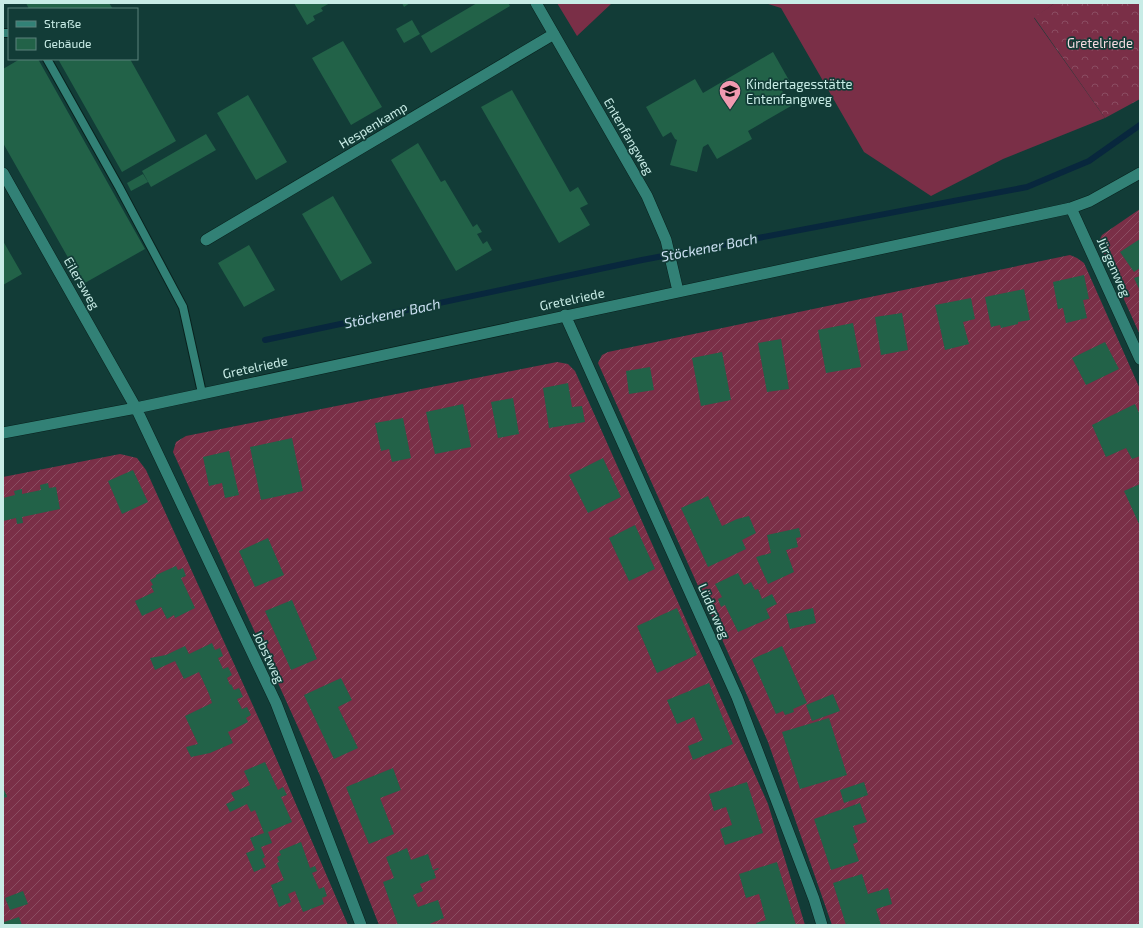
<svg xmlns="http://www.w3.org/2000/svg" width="1143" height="928" viewBox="0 0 1143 928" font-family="'Exo 2',sans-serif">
  <defs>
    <pattern id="forest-crowns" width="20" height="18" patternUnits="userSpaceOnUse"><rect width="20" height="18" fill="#7a2f47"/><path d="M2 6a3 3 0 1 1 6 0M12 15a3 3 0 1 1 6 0" fill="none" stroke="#8b4d62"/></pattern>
    <pattern id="garden-furrows" width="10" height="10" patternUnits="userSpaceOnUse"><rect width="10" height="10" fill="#7a2f47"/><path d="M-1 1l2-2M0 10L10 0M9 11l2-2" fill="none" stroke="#8b4d62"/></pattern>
  </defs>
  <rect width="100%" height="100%" fill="#123c37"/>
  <path fill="#7a2f47" d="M557 3H612L577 36Z
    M765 3H1055L1034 18 1105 118 1003 159 931 196 864 152 781 8Z"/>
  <path fill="url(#forest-crowns)" d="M1055 3H1140V99L1105 118 1034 17Z"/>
  <path fill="url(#garden-furrows)" d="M1140 209V335L1100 246V239L1102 235Z
    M1070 255 1077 258 1084 263 1140 389V925H832L768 742 598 363 602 355 608 352Z
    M557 362 568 364 575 371 768 804 805 925H379L322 780 173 452 176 442 186 436Z
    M120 454 137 458 146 470 264 730 348 925H3V477Z"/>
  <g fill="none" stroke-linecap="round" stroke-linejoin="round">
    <path stroke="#08273d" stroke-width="6" d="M265 340 642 260 1027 187 1089 161 1140 125"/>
  </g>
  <path fill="#226248" d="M26 3H109L113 9H29Z
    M294 3H330L321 8 323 11 313 16 315 20 307 25Z
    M402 3H410L404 7Z
    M477 3H508L510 6 431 53 421 36Z
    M412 20 420 34 404 43 396 29Z
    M343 41 382 107 351 125 312 58Z
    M773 52 790 82 780 87 791 106 748 131 752 139 717 159 708 144 703 147 697 172 670 165 677 140 675 139 671 132 663 137 646 107 695 79 703 93Z
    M20 59H38L145 249 83 284 3 143V69Z
    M58 59H130L176 141 122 172Z
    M512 90 570 192 578 187 588 204 580 208 590 225 559 243 481 107Z
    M248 95 287 162 256 180 217 113Z
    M206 134 216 150 151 187 142 171Z
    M418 143 441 182 445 180 473 227 477 224 482 232 477 234 483 244 487 241 492 250 456 271 391 160Z
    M143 174 148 182 131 191 127 183Z
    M333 196 372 263 341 281 302 214Z
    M1140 239V268L1134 272 1120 252Z
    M3 241 22 274 3 285Z
    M249 245 275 290 244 307 218 263Z
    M1084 275 1089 299 1083 300 1087 318 1066 323 1063 308 1058 309 1053 282Z
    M1140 276V291L1134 278Z
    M1024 289 1030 320 1018 322V324L1001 328 1000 325 991 327 985 297Z
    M971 298 975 319 963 322 969 344 945 350 935 305Z
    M902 313 908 350 881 355 875 317Z
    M853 323 861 367 826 373 818 330Z
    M781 339 789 389 767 392 758 343Z
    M1105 342 1119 369 1086 385 1072 358Z
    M722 352 731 400 701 406 692 358Z
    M650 367 654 390 629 394 626 371Z
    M568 383 572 407 582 406 585 422 549 428 543 388Z
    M513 398 519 434 498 438 491 402Z
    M463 404 471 447 435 454 426 412Z
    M1135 404 1140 415V456L1132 459 1126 448 1106 457 1092 425Z
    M403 418 411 458 392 462 389 449 381 451 375 423Z
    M292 438 303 491 261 500 250 447Z
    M229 451 239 495 225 498 222 483 209 486 203 457Z
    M603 458 621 497 588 513 569 475Z
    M133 470 148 502 122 514 108 481Z
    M48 483 49 488 56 487 60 509 22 517 23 523 17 524 16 518 3 521V498L15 495 14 491 22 489V494L41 490 40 485Z
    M1140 484V526L1124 491Z
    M708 496 722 526 737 519 749 516 756 533 742 540 746 549 708 567 681 508Z
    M635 525 655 569 629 581 609 538Z
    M799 528 801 537 796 538 798 547 786 550 794 572 768 584 756 557 771 553 767 535Z
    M268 538 284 575 255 587 239 551Z
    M176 566 178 570 183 568 186 576 181 578 195 608 175 618 174 615 167 619 161 607 142 616 135 601 154 592 151 586 153 585 150 580 156 577V575Z
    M738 573 744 585 751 582 755 590 758 589 762 599 772 594 777 604 766 609 770 618 738 632 725 605 721 607 718 599 722 597 715 584Z
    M292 600 317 659 291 670 265 611Z
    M677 608 697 655 657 673 637 626Z
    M813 608 816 623 790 629 786 614Z
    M212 643 215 650 220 648 223 656 218 658 223 669 228 667 232 675 227 678 230 685 231 684 234 690 239 688 243 697 237 699 242 709 247 707 251 715 246 718 248 722 228 732 233 743 210 753 191 757 186 747 198 744 185 716 212 703 209 694 199 672 184 679 175 661 155 670 150 658 166 655 185 646 189 654Z
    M782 646 807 703 793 709 794 712 785 715 783 711 776 714 752 659Z
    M341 678 352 700 338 707 358 748 334 759 304 695Z
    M709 683 733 744 693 760 688 746 703 740 694 717 677 724 667 700Z
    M833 694 840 711 812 721 806 705Z
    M829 718 847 775 800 789 782 732Z
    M265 762 278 790 283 787 287 795 281 797 292 822 268 832 272 843 261 847 265 857 262 859 266 867 254 872 246 853 255 850 250 838 264 833 257 815 255 810 251 812 247 804 230 812 226 804 235 800 231 793 250 785 244 771Z
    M393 768 401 790 380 798 394 834 369 844 346 787Z
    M747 782 763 833 725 845 720 829 732 825 726 807 714 811 709 794Z
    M864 782 868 795 844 803 840 790Z
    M3 788 7 796V797L3 798Z
    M860 803 867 822 853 826 858 842 853 844 859 861 831 870 814 819Z
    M301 842 310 868 315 866 317 871 312 873 319 889 324 887 327 896 322 898 324 904 303 912 295 891 288 894 291 902 279 907 271 885 284 880 277 863 279 862 277 857 281 855 279 851Z
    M407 848 411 860 428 854 433 870 438 868 439 869 434 871 436 878 420 884 423 891 413 895 418 907 438 900 444 918 427 925H398L383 882 394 878 386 857Z
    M777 862 796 925H757L756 923 766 920 759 894 746 898 739 874Z
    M862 874 868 894 888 888 892 904 876 909 881 925H846L833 883Z
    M23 891 28 904 10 910 5 898Z
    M19 917 22 925H3V919L4 922Z"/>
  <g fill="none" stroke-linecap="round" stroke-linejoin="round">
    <g stroke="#08211d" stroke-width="10">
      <path id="service" d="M3 33H9
        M47 59 119 187 183 307 202 393"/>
    </g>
    <g stroke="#08211d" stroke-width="12">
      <path id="minor" d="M536 3 647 196 666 240 678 291
        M3 173 136 408 276 703 361 925
        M1071 208 1140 359
        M206 240 554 34
        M565 315 737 697 814 899 822 925
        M3 433 136 408 1071 208 1090 201 1140 173"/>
    </g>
    <use href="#service" stroke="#328176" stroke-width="8"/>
    <use href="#minor" stroke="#328176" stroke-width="11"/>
  </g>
  <defs>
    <g id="school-pin" transform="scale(1.15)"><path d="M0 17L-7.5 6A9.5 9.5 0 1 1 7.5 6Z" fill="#f19ab0" stroke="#123c37"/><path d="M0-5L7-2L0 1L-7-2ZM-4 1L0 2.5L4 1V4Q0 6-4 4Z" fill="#111"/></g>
  </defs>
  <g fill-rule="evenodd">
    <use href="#school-pin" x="730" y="91"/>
  </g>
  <g text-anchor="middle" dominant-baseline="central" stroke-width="3.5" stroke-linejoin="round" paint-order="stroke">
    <g font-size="13" fill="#f7dae1" stroke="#123c37">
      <text x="1100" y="43">Gretelriede</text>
    </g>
    <g font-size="13" fill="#c8ece6" stroke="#123c37" text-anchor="start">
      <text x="746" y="84">Kindertagesstätte<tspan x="746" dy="15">Entenfangweg</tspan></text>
    </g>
    <g font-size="13" fill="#c8ece6" stroke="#123c37">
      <text transform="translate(373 125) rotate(-31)">Hespenkamp</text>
      <text transform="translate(629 136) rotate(60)">Entenfangweg</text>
      <text transform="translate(1114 267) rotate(66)">Jürgenweg</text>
      <text transform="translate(82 283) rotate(60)">Eilersweg</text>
      <text transform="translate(572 299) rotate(-12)">Gretelriede</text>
      <text transform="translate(255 367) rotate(-12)">Gretelriede</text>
      <text transform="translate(714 611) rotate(66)">Lüderweg</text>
      <text transform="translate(269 657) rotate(65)">Jobstweg</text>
    </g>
    <g font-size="14" font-style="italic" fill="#cce1f3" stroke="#123c37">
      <text transform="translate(709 247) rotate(-11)">Stöckener Bach</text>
      <text transform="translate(392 313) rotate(-12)">Stöckener Bach</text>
    </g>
  </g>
  <rect width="1143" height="928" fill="none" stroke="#c8ece6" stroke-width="8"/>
  <rect x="8" y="8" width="130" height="52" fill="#123c37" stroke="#5b827d"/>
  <rect x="16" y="21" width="20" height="6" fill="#328176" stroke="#5b827d"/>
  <text x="44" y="28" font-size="12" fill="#c8ece6">Straße</text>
  <rect x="16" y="38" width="20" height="12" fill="#226248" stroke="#5b827d"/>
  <text x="44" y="48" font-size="12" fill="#c8ece6">Gebäude</text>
</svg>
